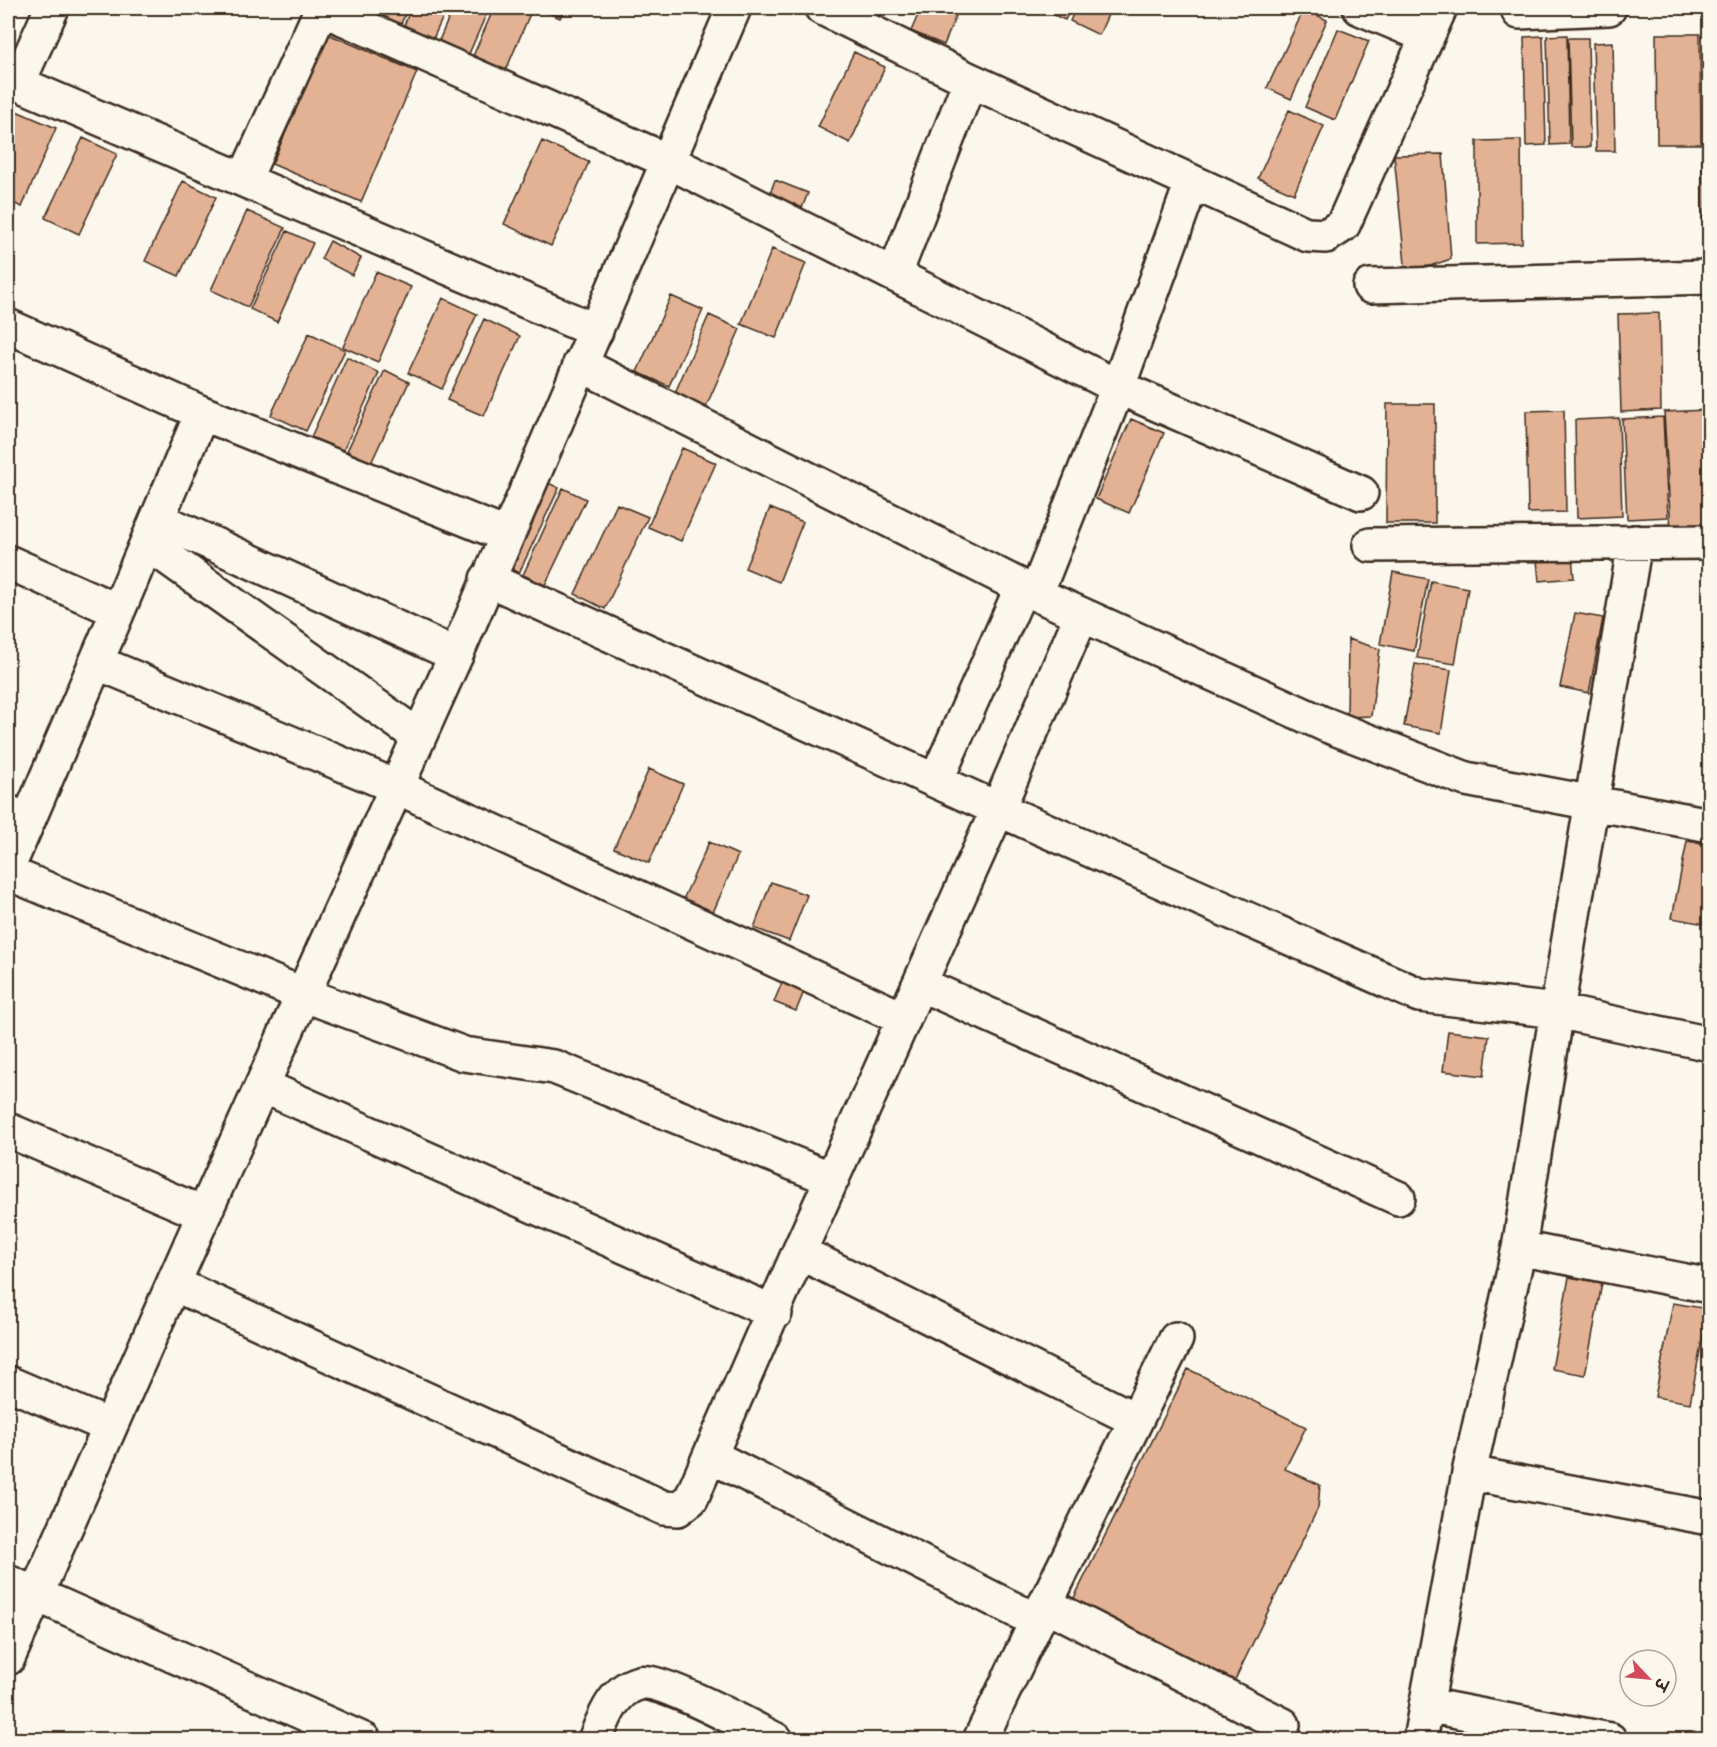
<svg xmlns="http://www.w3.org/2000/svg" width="1717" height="1747" viewBox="0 0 1717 1747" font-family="'Gochi Hand','Playpen Sans Deva',sans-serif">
  <rect width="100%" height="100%" fill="#fbf7ec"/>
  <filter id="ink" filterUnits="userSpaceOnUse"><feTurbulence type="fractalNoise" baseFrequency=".0167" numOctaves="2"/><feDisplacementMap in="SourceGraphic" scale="12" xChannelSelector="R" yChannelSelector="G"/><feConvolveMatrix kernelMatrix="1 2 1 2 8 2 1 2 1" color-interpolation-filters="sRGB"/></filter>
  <g filter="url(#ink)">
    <path fill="#e3b294" stroke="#3b2a1e" stroke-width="1.5" d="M374 8H408L399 28 370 15Z
      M411 8H447L432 41 403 28Z
      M453 8H489L468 56 438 43Z
      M494 8 532 9 503 77 470 63Z
      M537 8H565L560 18Z
      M850 8H885L879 21Z
      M921 8H959L944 45 911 31Z
      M1039 8H1071L1065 20Z
      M1076 8H1111L1099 35 1070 21Z
      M1304 9 1327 20 1291 99 1267 88Z
      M1338 29 1369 41 1335 120 1305 107Z
      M328 34 417 72 361 202 272 164Z
      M1656 34H1700L1701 144H1657Z
      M1567 35 1569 144 1550 145 1547 36Z
      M1543 36 1546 145 1526 146 1524 37Z
      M1568 38H1588L1590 147H1571Z
      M1613 42 1615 151H1596L1593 43Z
      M854 52 885 67 850 143 818 127Z
      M14 110 56 128 22 207 8 201V125Z
      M1289 110 1324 126 1294 194 1258 178Z
      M83 138 117 154 79 234 45 218Z
      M1521 140 1522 243 1477 244V141Z
      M542 141 589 162 551 246 504 224Z
      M1702 148H1710V252H1703Z
      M1443 154 1451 259 1406 274 1394 155Z
      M775 180 808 193 802 208 769 196Z
      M183 181 216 197 179 276 145 261Z
      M247 211 285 228 248 307 211 290Z
      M287 231 313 243 277 322 250 309Z
      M330 241 361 258 352 275 321 259Z
      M772 249 806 263 776 338 741 324Z
      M376 272 411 287 378 362 343 347Z
      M671 296 703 310 669 386 637 372Z
      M443 298 477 314 442 389 408 373Z
      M1659 313 1661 410 1621 412 1618 314Z
      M709 315 740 329 705 409 674 395Z
      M484 319 520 336 484 416 447 400Z
      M309 333 345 350 306 431 271 415Z
      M347 357 379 373 343 451 311 437Z
      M385 370 409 382 371 463 347 451Z
      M1387 404H1435V523H1386Z
      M1564 410 1566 512 1528 513 1526 411Z
      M1706 410 1710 528 1671 530 1664 412Z
      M1663 417 1668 517 1627 519 1622 419Z
      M1619 418 1622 516 1577 518 1575 420Z
      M1131 419 1164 433 1129 513 1096 499Z
      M682 448 716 463 681 541 648 527Z
      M536 477 559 488 519 573 496 562Z
      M563 488 586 499 545 585 523 575Z
      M617 504 648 517 605 609 575 594Z
      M770 508 803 522 779 582 745 568Z
      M1572 557 1574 578 1539 581 1537 560Z
      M1393 572 1428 579 1414 651 1380 644Z
      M1431 581 1468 588 1455 664 1417 658Z
      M1575 613 1603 618 1589 693 1560 687Z
      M1348 639 1380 649 1371 716 1347 717Z
      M1415 664 1451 670 1441 733 1404 726Z
      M649 769 683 784 649 863 614 848Z
      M1687 841 1710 845V894L1704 924 1672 918Z
      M709 842 738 855 711 917 681 904Z
      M771 882 807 895 789 941 754 928Z
      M785 975 807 984 796 1011 774 1002Z
      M1448 1031 1489 1036 1484 1076 1443 1071Z
      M1569 1277 1602 1283 1585 1375 1552 1369Z
      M1673 1303 1708 1309 1690 1403 1655 1397Z
      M1710 1346V1406L1701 1405Z
      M1188 1369 1306 1427 1285 1469 1320 1485 1318 1508 1230 1690 1068 1610Z"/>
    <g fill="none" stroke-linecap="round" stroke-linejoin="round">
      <g stroke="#3b2a1e" stroke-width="38">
        <path id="minor" d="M320 8 668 161 1118 387 1361 493
          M822 8 970 80 895 274
          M1360 8 1427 36
          M1519 12 1609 8
          M8 79 596 331
          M970 80 1308 235 1326 236 1343 225 1440 8
          M18 83 52 8
          M244 180 322 8
          M1192 182 1118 387 1036 594 1324 724 1466 779 1710 825
          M1370 286 1710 277
          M8 326 202 413
          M580 364 1036 594
          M158 519 456 655
          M147 543 418 736
          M1370 545 1710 542
          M8 562 118 611 28 821 8 812
          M487 579 998 809 799 1252
          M118 611 202 413 506 535
          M1081 616 998 809 1419 995 1557 1011 1635 542
          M96 662 397 787 904 1019
          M936 781 1022 587
          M8 867 28 821
          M8 873 302 994 464 1054 554 1067 832 1179
          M920 984 1398 1198
          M1710 1044 1557 1011 1519 1248 1710 1286
          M263 1086 775 1313
          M8 1130 204 1214
          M174 1284 664 1508 678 1509 691 1499 799 1252 1136 1420
          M8 1383 109 1426
          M711 1456 1037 1621 1176 1339
          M1469 1473 1519 1248
          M8 1582 364 1740
          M1045 1604 1283 1725
          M1426 1705 1610 1740
          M595 1740C604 1718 613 1690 639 1683 659 1677 752 1728 776 1740
          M980 1740 1037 1621
          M1420 1740 1469 1473 1710 1518"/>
      </g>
      <g stroke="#3b2a1e" stroke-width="38">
        <path id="tertiary" d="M8 1658 204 1214 456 655 734 8"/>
      </g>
      <use href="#minor" stroke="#fbf7ec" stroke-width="33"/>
      <use href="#tertiary" stroke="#fbf7ec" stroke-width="33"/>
    </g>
  </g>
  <rect width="1717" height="1747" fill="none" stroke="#fbf7ec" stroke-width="30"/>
  <rect x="15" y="15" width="1687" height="1717" fill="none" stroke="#3b2a1e" stroke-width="2" filter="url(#ink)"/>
  <g transform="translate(1648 1678) rotate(116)"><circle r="28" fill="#fbf7ec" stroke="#aea59a" stroke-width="1.5"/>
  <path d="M0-4.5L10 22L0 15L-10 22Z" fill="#d1495b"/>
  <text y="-9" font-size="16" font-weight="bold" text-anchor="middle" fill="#3b2a1e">उ</text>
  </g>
</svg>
